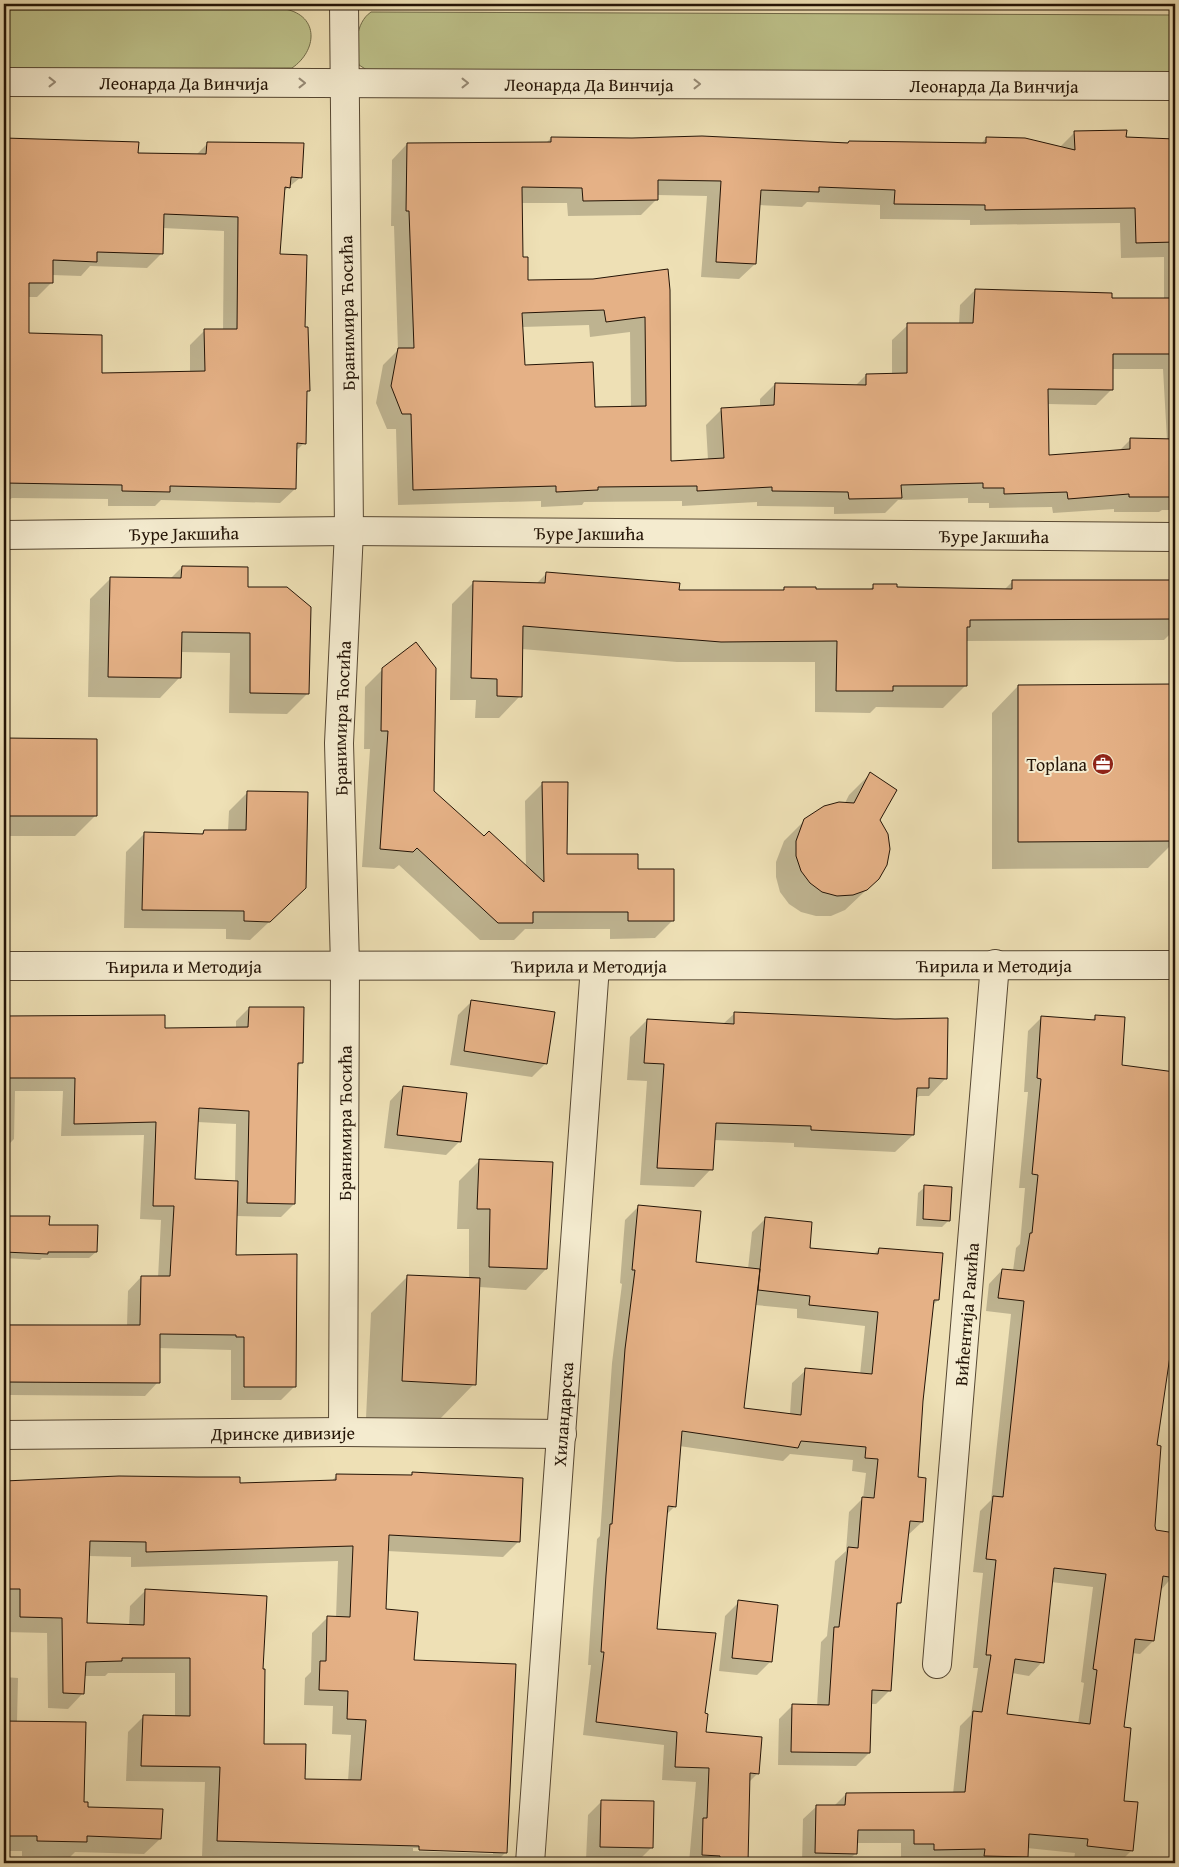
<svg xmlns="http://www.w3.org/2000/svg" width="1179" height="1867" viewBox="0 0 1179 1867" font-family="'Gentium Book Plus',serif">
  <rect width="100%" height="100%" fill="#eee0b5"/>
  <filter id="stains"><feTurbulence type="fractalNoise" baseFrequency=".004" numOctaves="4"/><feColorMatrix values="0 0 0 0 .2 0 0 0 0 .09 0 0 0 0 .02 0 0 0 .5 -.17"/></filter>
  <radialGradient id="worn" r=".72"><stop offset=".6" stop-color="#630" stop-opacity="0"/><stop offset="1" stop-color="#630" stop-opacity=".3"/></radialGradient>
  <path fill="#bdc18a" stroke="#706a48" d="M285 9C320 16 317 51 292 68L4 69V10Z
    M371 12 1175 15V74L367 70 359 65C355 48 355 23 371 12Z"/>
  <path fill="#0003" fill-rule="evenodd" d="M1075 132 1125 139 1175 140V510H1162L1159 512H1114V509L1053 513 1052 507 989 508V503H968V498L898 500 885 513 834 514V507L757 506V502L682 506V501L584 502 582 505 541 507V501L398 505 396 429H387L376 403 383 365 398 350 394 226H391L392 160 407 144 546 143 551 138 981 144 986 138 1059 148ZM657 195 707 196 701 277 739 279 755 264 758 205 802 207 807 202 880 205V219L970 220V225L1120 223 1121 258 1164 257V299H1110L975 290 960 305 959 324 908 325 892 340V374L866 375 855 386 775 384 760 399V407L722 409 706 425 708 460 670 462 667 271 593 280 526 282 521 258V203H567L568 216 641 215 657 199ZM589 325 590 337 630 332 631 407 594 408 524 366 522 327ZM1112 369H1163L1167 440H1130L1119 451 1048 456 1047 404 1096 405 1111 390Z
    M98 140V143L137 154 196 155 208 143 301 177 284 191 278 256 304 328 308 390 306 393 304 443 295 452V489L280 503 161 500 155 506H108V499L12 498 4 503V141ZM163 228 224 231 223 330 204 331 190 345V373L100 374 28 335V297H37L52 282V275L81 276 90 266 147 268 162 253Z
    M182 567 247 588 308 693 287 714 229 713 230 653 181 652 180 677 160 698 88 697 90 599 111 578 170 579Z
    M546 574 678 591 781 592 784 588 869 590 874 586 1004 590 1012 582 1175 581V629L1164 640 966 641 965 686 943 708 876 707 870 713 815 712V662H677L522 649 520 696 499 718H475L476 700H450L452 604 474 582 536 584Z
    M383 669 433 792 484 838 526 867 525 801 543 783 566 855 637 870 672 921 655 938 610 939V929H525L514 940H480L399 865 394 869 362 867 370 749H364L365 687Z
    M1018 686 1175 841 1148 868 992 869V713Z
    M4 739 96 740 95 816 75 836H4Z
    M870 774 879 820 878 879 845 910 831 916H816L801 912 789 904 780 892 776 877V862L784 841 805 820 845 803 849 795Z
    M247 793 286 906 250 940 226 939V929L124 928 126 852 145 833 200 835 204 831H228L229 811Z
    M472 1001 546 1063 532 1077 450 1065 458 1015Z
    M249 1008 302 1062 297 1067 294 1204 281 1217 236 1216 234 1256 295 1386 281 1400H231V1350L158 1348V1382L145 1396 10 1395 4 1398V1324L127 1326 128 1291 141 1277 158 1278 161 1220 140 1219 144 1135 61 1136 63 1091H15L14 1139 4 1149V1017L164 1016V1029L236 1028V1021ZM197 1122 236 1124 235 1182 194 1180Z
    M735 1013 946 1078 929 1096H919L915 1099 913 1135 895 1152 794 1147V1143L713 1140 711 1169 694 1187 640 1185 647 1081 627 1080 630 1037 647 1020 723 1024Z
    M1096 1016 1121 1066 1175 1074V1277L1172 1300H1175V1314L1172 1356 1169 1359 1156 1446 1154 1527 1155 1531 1175 1534V1574L1160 1591 1153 1641 1140 1654 1132 1653 1122 1728 1123 1802 1132 1850 1119 1863 1074 1859 1075 1853 1027 1848V1856L1020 1863H921V1857H901V1843H856V1853L846 1863H802L803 1819 817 1806H834L846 1794H953L960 1726 971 1715 978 1668H973L983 1573 973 1572 980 1511 991 1500 1011 1314 986 1311 989 1284 1002 1270 1013 1271 1016 1248 1020 1244 1025 1188H1019L1028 1092H1024L1028 1031 1042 1017 1091 1021ZM1051 1582 1093 1587 1081 1682 1084 1683 1078 1724 1005 1715 1012 1673 1029 1676 1042 1662Z
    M403 1087 460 1141 446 1155 384 1148 390 1101Z
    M480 1160 546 1269 526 1290 479 1287 474 1384 438 1421 366 1418 371 1313 408 1276 469 1279V1229H457L459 1181Z
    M925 1187 949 1220 942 1227 916 1226 918 1193Z
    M639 1206 695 1263 748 1269 752 1232 766 1218 808 1249 873 1255 879 1249 938 1300 932 1306 922 1401 917 1478 922 1522 908 1535 900 1602 896 1607 889 1691 876 1704H870L869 1753 856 1766 778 1765 779 1719 793 1705 817 1706 821 1642 827 1636 835 1561 846 1551 849 1512 863 1498 866 1473 852 1471 853 1460 790 1454 783 1461 679 1446 675 1506 666 1515 655 1630 703 1714 705 1734 758 1773 748 1783 747 1863H689L696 1782 662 1780 664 1745 583 1735 591 1665H588L593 1589 597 1539 600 1536 612 1363 622 1284 620 1283 625 1220ZM755 1305 797 1309V1318L865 1326 860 1375 806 1370 792 1383 790 1414 743 1409Z
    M4 1217 48 1218V1226L96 1252 89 1258H42L40 1260 4 1258Z
    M413 1473 518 1542 503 1557 387 1551 384 1610 412 1661 506 1852 495 1863H404V1861L202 1856 205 1782 126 1781 128 1732 144 1716 175 1717V1673H108L105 1676H84L83 1693 68 1709 48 1708 47 1633 5 1632 4 1482 239 1484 331 1482 337 1475 410 1476ZM88 1556 131 1557V1567L338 1561 336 1618 328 1617 312 1633 311 1672 305 1678 304 1705 333 1706 332 1734 351 1735 348 1781 304 1780 263 1745 261 1670 146 1590 130 1606 129 1626 86 1624ZM413 1848 493 1851V1854L413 1851Z
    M739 1602 771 1661 757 1675 719 1671 725 1616Z
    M4 1677 18 1678 17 1722 86 1808 160 1839 144 1854 75 1852 70 1857 22 1856V1851H4Z
    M602 1801 652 1847 638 1861 586 1860 588 1815Z"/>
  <path fill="#e5b186" stroke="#241406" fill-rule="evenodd" d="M1127 130 1126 137 1175 139V242L1136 243 1135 208 985 210V205L894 204 895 190 819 187V192L761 190 756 264 716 262 721 181 658 180V200L583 201 582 188 522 187 523 257H528V280L593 279 668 269 670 290 671 461 724 458 721 408 774 405 775 383 866 385V374L907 373V323H973L975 289 1112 293V298H1174V354H1113V390L1048 389 1049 455 1130 449V438L1175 439V497H1129V494L1068 499 1067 492 1004 494V488H983V483L901 485 902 498 849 499 848 492 772 491V487L697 491V486L598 487V490L556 492V486L413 490 411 414H402L391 386 398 348H414L409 211H406L407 143 551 142V137L632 138 702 136 848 143 849 141 986 143V137L1025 138 1075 150 1074 131ZM604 310 606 322 645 317 646 406 595 407 593 362 525 365 522 313Z
    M4 138 139 142 138 153 206 154 207 142 304 143 302 178 291 177 290 188 285 187 280 254 307 255 305 327H308L310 391H307L306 444 297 443 296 489 170 486V492L122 491V485L4 483ZM164 214 238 217 237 329H204L205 371 102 373V335L29 333V283H53V260L97 262V252L163 254Z
    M182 566 248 567V587H287L311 607 309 694 250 693V633L182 632 181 678 108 677 110 577 181 578Z
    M546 572 680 583 679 590H784V587H816V589H873V584H897V587L1012 589V580H1175V619L970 620V627H967V686H893V691H836L837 641 721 642 523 626 522 697 497 696V679L471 678 473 581 545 583Z
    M416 642 436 668 434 791 484 836 489 831 544 882 542 782H568L567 854H638V869H674V921H628V912H533V923H498L417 848 413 852 380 849 388 731H381L382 668Z
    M1175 684V841L1018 842V685Z
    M4 738 97 739V816H4Z
    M870 772 897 790 880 820 888 834 890 849 887 865 879 879 867 890 853 895 837 896 822 892 810 883 801 871 796 856V841L804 819 824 806 839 802 854 803Z
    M247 791 308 792 306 888 270 922 244 921V911L142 910 144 832 203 834 204 830H246Z
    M471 1000 555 1012 547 1064 464 1051Z
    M249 1007H304L303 1063H298L295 1204 247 1203 249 1111 199 1108 195 1179 238 1181 236 1255 297 1254 296 1387H244V1337H236V1335L160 1334V1383L4 1382V1325H140L141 1276H170L174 1206H153L156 1122 74 1124 75 1078H4V1016L165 1015V1028L248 1027Z
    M734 1012 895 1019 948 1018 947 1079 929 1078V1088H917L914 1135 811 1130V1126L716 1123 713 1170 657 1168 664 1064 644 1063 647 1019 734 1024Z
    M1095 1015 1125 1017 1122 1065 1175 1072V1328L1173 1356H1170L1157 1445 1161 1446 1155 1526 1156 1530 1175 1533V1578L1163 1576 1154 1641 1135 1639 1124 1727 1131 1728 1124 1801 1138 1802 1133 1851 1087 1846 1088 1839 1029 1834 1028 1857 984 1856 985 1849 934 1850V1844H914V1830H858L857 1854 815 1853 816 1805H845L846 1793 965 1792 973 1711 982 1712 991 1655H986L996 1560 986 1559 993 1496 1003 1497 1024 1301 998 1298 1002 1269 1024 1271 1030 1233H1032L1038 1175 1032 1174 1041 1079 1037 1078 1041 1016 1095 1020ZM1054 1568 1106 1574 1093 1669 1097 1670 1090 1724 1007 1714 1015 1659 1044 1663Z
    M403 1086 467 1093 461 1142 397 1135Z
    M479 1159 553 1162 547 1269 489 1267 490 1209H477Z
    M924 1185 952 1187 950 1221 923 1219Z
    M638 1205 701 1211 696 1262 760 1269 744 1408 801 1415 805 1368 872 1374 878 1312 809 1305 810 1296 758 1290 765 1217 812 1222 810 1248 878 1254 879 1248 943 1253 939 1300H934L923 1401 918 1477 926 1478 923 1522 910 1521 901 1603H897L891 1691 872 1690 870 1753 791 1752 792 1704 829 1705 834 1627H839L848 1547 858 1548 862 1497 874 1498 878 1459 865 1458 866 1447 801 1441 798 1448 682 1431 676 1507 668 1506 657 1629 716 1633 705 1713 708 1714 706 1732 762 1737 759 1774 750 1773 748 1863H720V1856L702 1855 703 1818H707L709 1768 675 1767 677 1732 596 1722 604 1652H601L606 1575 610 1524H612L625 1349 635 1270H632Z
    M4 1216H50L49 1225H98L97 1252H48V1254L4 1252Z
    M407 1275 480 1278 476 1385 402 1381Z
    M412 1472 523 1478 520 1542 389 1535 386 1609 418 1612 414 1660 516 1664 507 1853 419 1850V1846L217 1841 220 1767 141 1766 143 1715 190 1716V1658H122V1661L86 1662 84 1694 63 1693 62 1618 20 1617V1589H4V1481L119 1476 197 1477H240V1483L336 1480V1474L412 1475ZM90 1541 146 1542V1552L353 1546 350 1617 327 1616 326 1661H320L319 1690 348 1691 347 1719 366 1720 361 1780 305 1779 306 1744H264L265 1669H263L267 1596 145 1589 144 1625 87 1623Z
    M738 1600 778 1605 772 1662 732 1658Z
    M4 1721 86 1722 84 1802H88V1807L163 1809 161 1839 87 1836V1842L37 1841V1836H4Z
    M601 1800 654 1801 653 1848 600 1847Z"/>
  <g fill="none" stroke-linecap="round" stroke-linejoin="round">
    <g stroke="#564732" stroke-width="30">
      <g id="minor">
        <path id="s1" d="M4 82 1175 86"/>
        <path id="s2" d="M4 535 349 531 1175 537"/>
        <path id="s3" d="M4 966 1175 965"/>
        <path id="s4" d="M343 1432 345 965 339 743 349 531 344 4"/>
        <path id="s5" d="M4 1435 343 1432 562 1434"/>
        <path id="s6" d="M937 1664 995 964"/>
        <path id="s7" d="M530 1863 595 966"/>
      </g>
    </g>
    <use href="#minor" stroke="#f4ebcf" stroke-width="28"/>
  </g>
  <defs><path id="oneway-chevron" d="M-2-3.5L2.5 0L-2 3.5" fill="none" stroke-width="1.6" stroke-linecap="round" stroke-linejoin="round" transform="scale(1.25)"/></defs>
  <g stroke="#968a75">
    <use href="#oneway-chevron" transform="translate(52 82)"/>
    <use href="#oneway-chevron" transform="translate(302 83)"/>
    <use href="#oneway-chevron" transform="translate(465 83)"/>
    <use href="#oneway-chevron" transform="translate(697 84)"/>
  </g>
  <defs>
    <g id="office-disc" transform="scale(1.125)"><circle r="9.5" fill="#8f2418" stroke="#f4ebcf"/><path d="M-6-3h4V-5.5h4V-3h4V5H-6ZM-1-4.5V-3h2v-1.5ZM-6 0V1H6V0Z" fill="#fff"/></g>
  </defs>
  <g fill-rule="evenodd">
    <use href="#office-disc" x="1103" y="764"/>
  </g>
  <g text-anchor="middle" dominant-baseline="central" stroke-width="4" stroke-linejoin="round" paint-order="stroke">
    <g font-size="18" fill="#241406" stroke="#f4ebcf">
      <text stroke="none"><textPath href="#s1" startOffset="180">Леонарда Да Винчија</textPath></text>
      <text stroke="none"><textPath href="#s1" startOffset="585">Леонарда Да Винчија</textPath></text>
      <text stroke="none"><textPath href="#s1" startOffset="990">Леонарда Да Винчија</textPath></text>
      <text transform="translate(347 313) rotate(-91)">Бранимира Ћосића</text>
      <text stroke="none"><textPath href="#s2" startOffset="180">Ђуре Јакшића</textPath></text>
      <text stroke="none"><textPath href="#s2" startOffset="585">Ђуре Јакшића</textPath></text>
      <text stroke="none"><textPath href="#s2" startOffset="990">Ђуре Јакшића</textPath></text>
      <text stroke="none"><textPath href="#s4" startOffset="714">Бранимира Ћосића</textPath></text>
      <text stroke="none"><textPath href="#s3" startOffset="990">Ћирила и Методија</textPath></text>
      <text stroke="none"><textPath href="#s3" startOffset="180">Ћирила и Методија</textPath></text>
      <text stroke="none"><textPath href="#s3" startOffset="585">Ћирила и Методија</textPath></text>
      <text stroke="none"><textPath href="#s4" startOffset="309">Бранимира Ћосића</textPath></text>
      <text stroke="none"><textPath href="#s6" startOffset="351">Вићентија Ракића</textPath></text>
      <text stroke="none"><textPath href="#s7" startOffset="450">Хиландарска</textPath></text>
      <text stroke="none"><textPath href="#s5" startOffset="279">Дринске дивизије</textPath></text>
    </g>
    <g font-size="18" fill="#241406" stroke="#f4ebcf" text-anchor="end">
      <text x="1087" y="764">Toplana</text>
    </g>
  </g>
  <rect width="1179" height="1867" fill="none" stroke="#eee0b5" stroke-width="20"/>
  <rect x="5" y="5" width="1169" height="1857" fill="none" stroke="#241406" stroke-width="2.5"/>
  <rect x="10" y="10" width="1159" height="1847" fill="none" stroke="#241406"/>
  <rect width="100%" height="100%" filter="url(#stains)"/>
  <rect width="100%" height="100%" fill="url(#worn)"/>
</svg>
